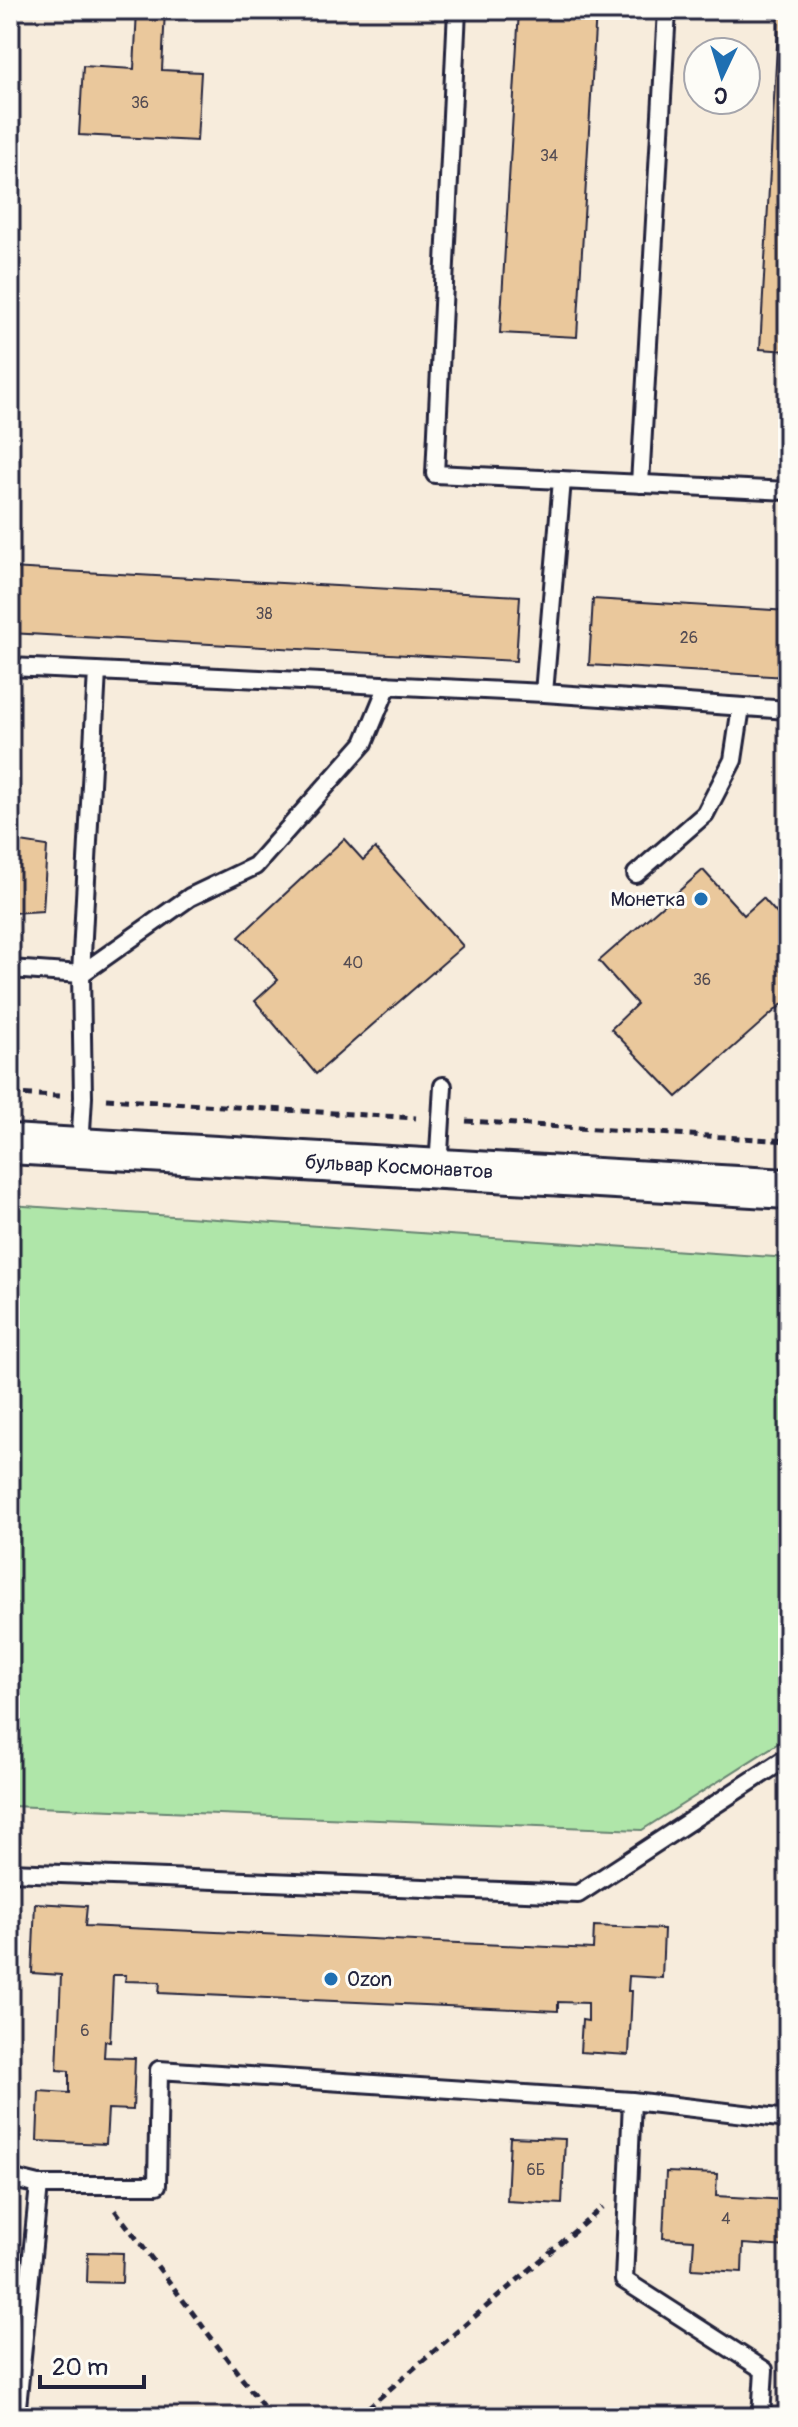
<svg xmlns="http://www.w3.org/2000/svg" width="798" height="2427" viewBox="0 0 798 2427" font-family="Pangolin,sans-serif">
  <rect width="100%" height="100%" fill="#f7ecdc"/>
  <filter id="ink" filterUnits="userSpaceOnUse"><feTurbulence type="fractalNoise" baseFrequency=".0125" numOctaves="2"/><feDisplacementMap in="SourceGraphic" scale="16" xChannelSelector="R" yChannelSelector="G"/><feConvolveMatrix kernelMatrix="1 2 1 2 8 2 1 2 1" color-interpolation-filters="sRGB"/></filter>
  <g filter="url(#ink)">
    <path fill="#afe6a9" stroke="#688472" stroke-width="2" d="M10 1205 788 1258V1737L642 1830 10 1806Z"/>
    <path fill="#eac89c" stroke="#22223b" stroke-width="2" d="M137 10H165L162 70 201 72 197 141 79 135 83 66 134 69Z
      M519 10H596L577 337 500 333Z
      M779 10H788V351L760 349Z
      M10 568 520 596 516 661 10 633Z
      M593 599 788 611V677L589 665Z
      M344 839 363 860 375 848 463 946 316 1074 255 1001 278 980 239 937Z
      M14 841 47 846 43 911 11 913 10 845Z
      M703 870 744 915 763 898 788 926V999L677 1097 611 1029 637 1004 599 961Z
      M35 1903 87 1906 85 1926 593 1949 594 1926 664 1929 662 1978 629 1976 628 1991H632L629 2055 580 2052 582 2020 588 2021V2003L558 2002V2011L159 1993 160 1982 125 1981 126 1975H113L110 2042 105 2041 104 2057 135 2058 133 2110 108 2109 106 2144 37 2141 39 2091 69 2093V2071L57 2070 61 1975 32 1973Z
      M510 2137 565 2139 562 2204 507 2201Z
      M666 2172 717 2174 716 2196 788 2200V2247L743 2244 742 2272 692 2269 694 2240 663 2238Z
      M88 2252 123 2253 122 2283 87 2282Z"/>
    <g fill="none" stroke-linecap="round" stroke-linejoin="round">
      <g stroke="#22223b" stroke-width="22">
        <path id="service" d="M457 10 435 474 788 491
          M640 484 667 10
          M10 667 97 671 81 974 190 897 255 866 364 743 388 685
          M97 671 544 693 788 710
          M544 693 562 480
          M636 874 705 814 733 760 741 707
          M10 969 81 974 83 1097 80 1148
          M438 1169 443 1086
          M10 1872 578 1894 788 1757
          M10 2178 39 2185 16 2417
          M39 2185H157L159 2070 632 2101
          M761 2417 764 2370 624 2280 632 2101 788 2119"/>
      </g>
      <g stroke="#22223b" stroke-width="44">
        <path id="tertiary" d="M10 1144 788 1189"/>
      </g>
      <path stroke="#22223b" stroke-width="5" stroke-dasharray="8 6" stroke-linecap="butt" d="M10 1094 60 1096
        M106 1099 416 1118
        M466 1121 788 1141
        M115 2210 271 2417
        M357 2417 603 2207"/>
      <use href="#service" stroke="#fdfcf7" stroke-width="16"/>
      <use href="#tertiary" stroke="#fdfcf7" stroke-width="38"/>
    </g>
  </g>
  <g fill="#1f6fb2" stroke="#fdfcf7" stroke-width="3">
    <circle cx="701" cy="899" r="8"/>
    <circle cx="331" cy="1979" r="8"/>
  </g>
  <g text-anchor="middle" dominant-baseline="central" stroke-width="6" stroke-linejoin="round" paint-order="stroke">
    <g font-size="16" fill="#544c53">
      <text x="140" y="103">36</text>
      <text x="549" y="156">34</text>
      <text x="264" y="614">38</text>
      <text x="689" y="638">26</text>
      <text x="353" y="963">40</text>
      <text x="702" y="980">36</text>
      <text x="85" y="2031">6</text>
      <text x="536" y="2170">6Б</text>
      <text x="726" y="2219">4</text>
    </g>
    <g font-size="20" fill="#22223b" stroke="#fdfcf7" text-anchor="end">
      <text x="685" y="899">Монетка</text>
      <text x="347" y="1979" text-anchor="start">Ozon</text>
    </g>
    <g font-size="20" fill="#22223b" stroke="#fdfcf7">
      <text transform="translate(399 1167) rotate(3)">бульвар Космонавтов</text>
    </g>
  </g>
  <rect width="798" height="2427" fill="none" stroke="#fdfcf7" stroke-width="40"/>
  <rect x="20" y="20" width="758" height="2387" fill="none" stroke="#22223b" stroke-width="3" filter="url(#ink)"/>
  <g transform="translate(722 76) rotate(184)"><circle r="38" fill="#fdfcf7" stroke="#a5a5ac" stroke-width="2"/>
  <path d="M0-6L14 30L0 20L-14 30Z" fill="#1f6fb2"/>
  <text y="-12" font-size="22" font-weight="bold" text-anchor="middle" fill="#22223b">С</text>
  </g>
  <path d="M40 2375v12h104v-12" fill="none" stroke="#22223b" stroke-width="4"/>
  <text x="52" y="2375" font-size="24" fill="#22223b" stroke="#fdfcf7" stroke-width="6" paint-order="stroke">20 m</text>
</svg>
